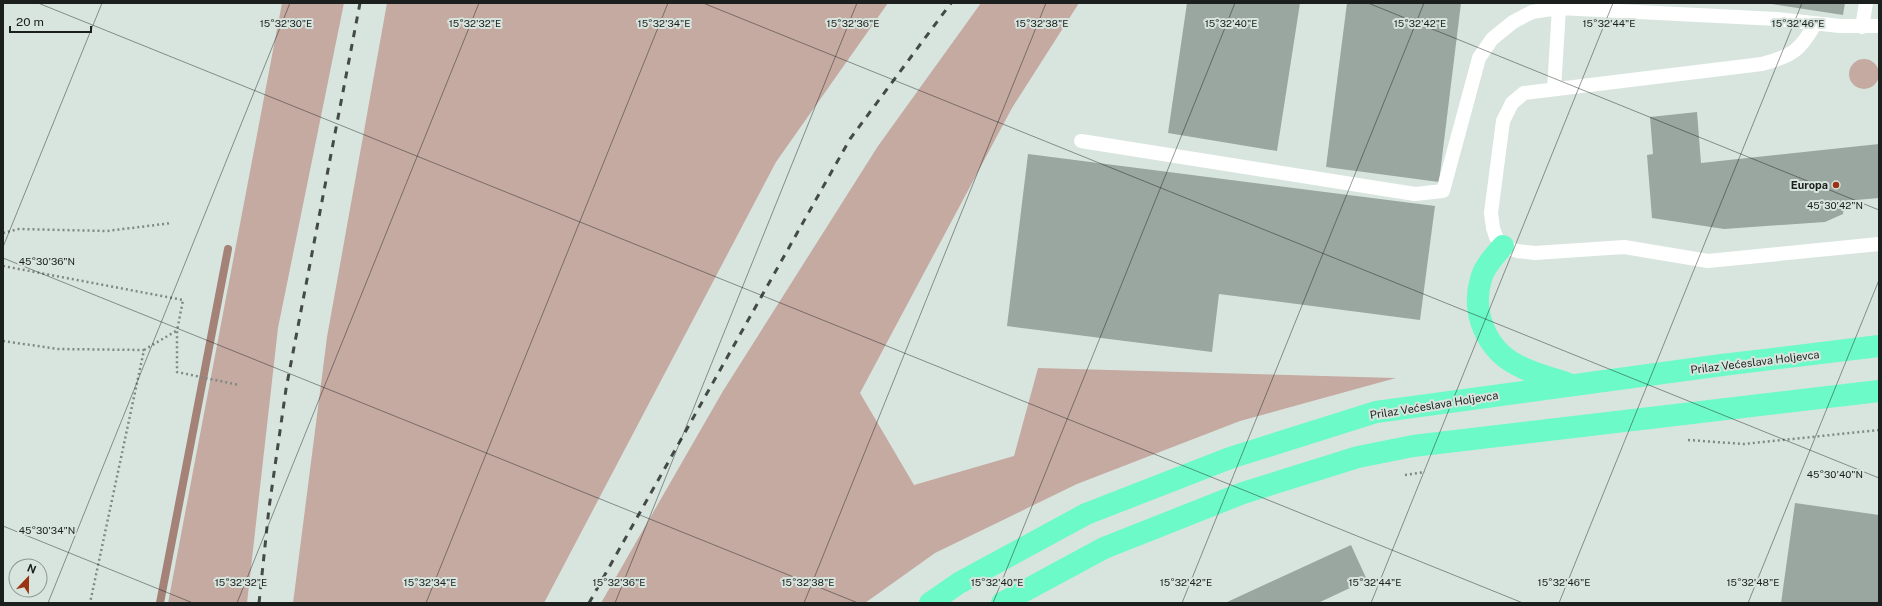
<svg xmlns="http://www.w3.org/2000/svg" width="1882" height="606" viewBox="0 0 1882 606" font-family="'Public Sans',sans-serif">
  <rect width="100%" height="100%" fill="#d8e5df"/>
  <path fill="#c5aaa2" d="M282 3H344L278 328 247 603H168Z
    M387 3H888L776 162 544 603H293L327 337Z
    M981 3H1079L1012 108 860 393 914 485 1014 456 1038 368 1396 378 1240 421 1077 484 935 553 865 603H601L723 391 878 146Z
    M1849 74a15 15 0 1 1 30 0a15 15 0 1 1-30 0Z"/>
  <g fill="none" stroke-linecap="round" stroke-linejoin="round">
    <path stroke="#a48278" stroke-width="8" d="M160 603 228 249"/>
  </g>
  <path fill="#9aa6a0" d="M1187 3H1300L1277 151 1168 133Z
    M1347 3H1461L1439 182 1326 167Z
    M1765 3H1845L1843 15Z
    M1697 112 1701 163 1879 144V198L1845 201 1843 214 1825 222 1724 229 1652 218 1647 155 1653 154 1650 117Z
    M1028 154 1435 206 1420 320 1219 294 1212 352 1007 326Z
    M1795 503 1879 515V603H1781Z
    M1351 545 1367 580 1318 603H1225Z"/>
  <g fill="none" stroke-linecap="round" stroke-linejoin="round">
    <path stroke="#7f8884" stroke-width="2.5" stroke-dasharray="2 3" stroke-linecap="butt" d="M3 233 19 229 107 231 172 223
      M3 266 183 300 177 331V372L239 385
      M3 341 58 349 144 350 90 603
      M144 350 176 331
      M1688 440 1744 444 1879 430
      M1405 475 1425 472"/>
    <path stroke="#fff" stroke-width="14" d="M1815 24C1800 51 1792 56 1762 64L1524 93 1512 103 1503 121 1491 213 1493 228 1496 237 1503 246 1517 251 1535 253 1624 247 1708 261 1879 244
      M1862 27 1866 3
      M1554 89 1559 8
      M1081 141 1415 194 1443 191 1479 58 1492 39 1513 22 1532 12 1559 8 1777 19 1840 26H1879"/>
    <path stroke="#6cfac8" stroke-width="22" d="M1503 246C1495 255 1484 267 1481 279 1471 312 1486 349 1517 365 1533 374 1552 378 1569 384
      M930 603 959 583 1086 514 1230 458 1376 412 1722 365 1879 346
      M1002 603 1104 548 1243 493 1358 457 1413 446 1879 391"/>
    <path stroke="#444a47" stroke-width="3" stroke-dasharray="7 7" stroke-linecap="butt" d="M259 603 269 508 286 389 360 3
      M589 603 850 139 951 3"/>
  </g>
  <path fill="none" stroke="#1b1f1d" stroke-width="1" stroke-opacity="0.45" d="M38 3 1523 603M703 3 1879 478M1368 3 1879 210M3 247 102 3M3 258 858 603M3 526 193 603M48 603 290 3M237 603 479 3M426 603 668 3M615 603 857 3M804 603 1046 3M993 603 1235 3M1182 603 1424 3M1371 603 1613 3M1559 603 1802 3M1748 603 1879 280"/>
  <circle fill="#9b3413" stroke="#d8e5df" stroke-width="1.5" cx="1836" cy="185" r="4"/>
  <g text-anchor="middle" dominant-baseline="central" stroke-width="4" stroke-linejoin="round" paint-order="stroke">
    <g font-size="11" font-weight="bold" fill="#1b1f1d" stroke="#d8e5df" text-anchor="end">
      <text x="1828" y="185">Europa</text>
    </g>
    <g font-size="11" fill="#1b1f1d" stroke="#d8e5df">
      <text transform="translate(1755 362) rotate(-7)">Prilaz Većeslava Holjevca</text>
      <text transform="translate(1434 405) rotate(-9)">Prilaz Većeslava Holjevca</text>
    </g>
  </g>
  <g font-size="10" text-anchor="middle" fill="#1b1f1d" stroke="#d8e5df" stroke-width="4" stroke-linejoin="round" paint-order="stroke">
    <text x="1609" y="27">15°32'44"E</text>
    <text x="286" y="27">15°32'30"E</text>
    <text x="475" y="27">15°32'32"E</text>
    <text x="664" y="27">15°32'34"E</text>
    <text x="853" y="27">15°32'36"E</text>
    <text x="1042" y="27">15°32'38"E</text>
    <text x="1231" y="27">15°32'40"E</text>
    <text x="1420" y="27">15°32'42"E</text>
    <text x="1798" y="27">15°32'46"E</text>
    <text x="1835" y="209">45°30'42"N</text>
    <text x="47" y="265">45°30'36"N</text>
    <text x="1835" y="478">45°30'40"N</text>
    <text x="47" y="534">45°30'34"N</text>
    <text x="241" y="586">15°32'32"E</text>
    <text x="430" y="586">15°32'34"E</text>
    <text x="619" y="586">15°32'36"E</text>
    <text x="808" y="586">15°32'38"E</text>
    <text x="997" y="586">15°32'40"E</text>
    <text x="1186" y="586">15°32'42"E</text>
    <text x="1375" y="586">15°32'44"E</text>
    <text x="1564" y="586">15°32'46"E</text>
    <text x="1753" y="586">15°32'48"E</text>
  </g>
  <rect width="1882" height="606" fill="none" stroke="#1b1f1d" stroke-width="8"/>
  <g transform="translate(28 578) rotate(22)"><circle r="19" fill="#d8e5df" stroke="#8c9691"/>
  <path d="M0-3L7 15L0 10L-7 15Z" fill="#9b3413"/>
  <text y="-6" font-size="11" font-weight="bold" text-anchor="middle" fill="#1b1f1d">N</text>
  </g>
  <path d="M10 26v6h81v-6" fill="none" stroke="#1b1f1d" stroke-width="2"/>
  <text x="16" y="26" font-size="12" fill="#1b1f1d" stroke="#d8e5df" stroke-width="3" paint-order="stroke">20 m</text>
</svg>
